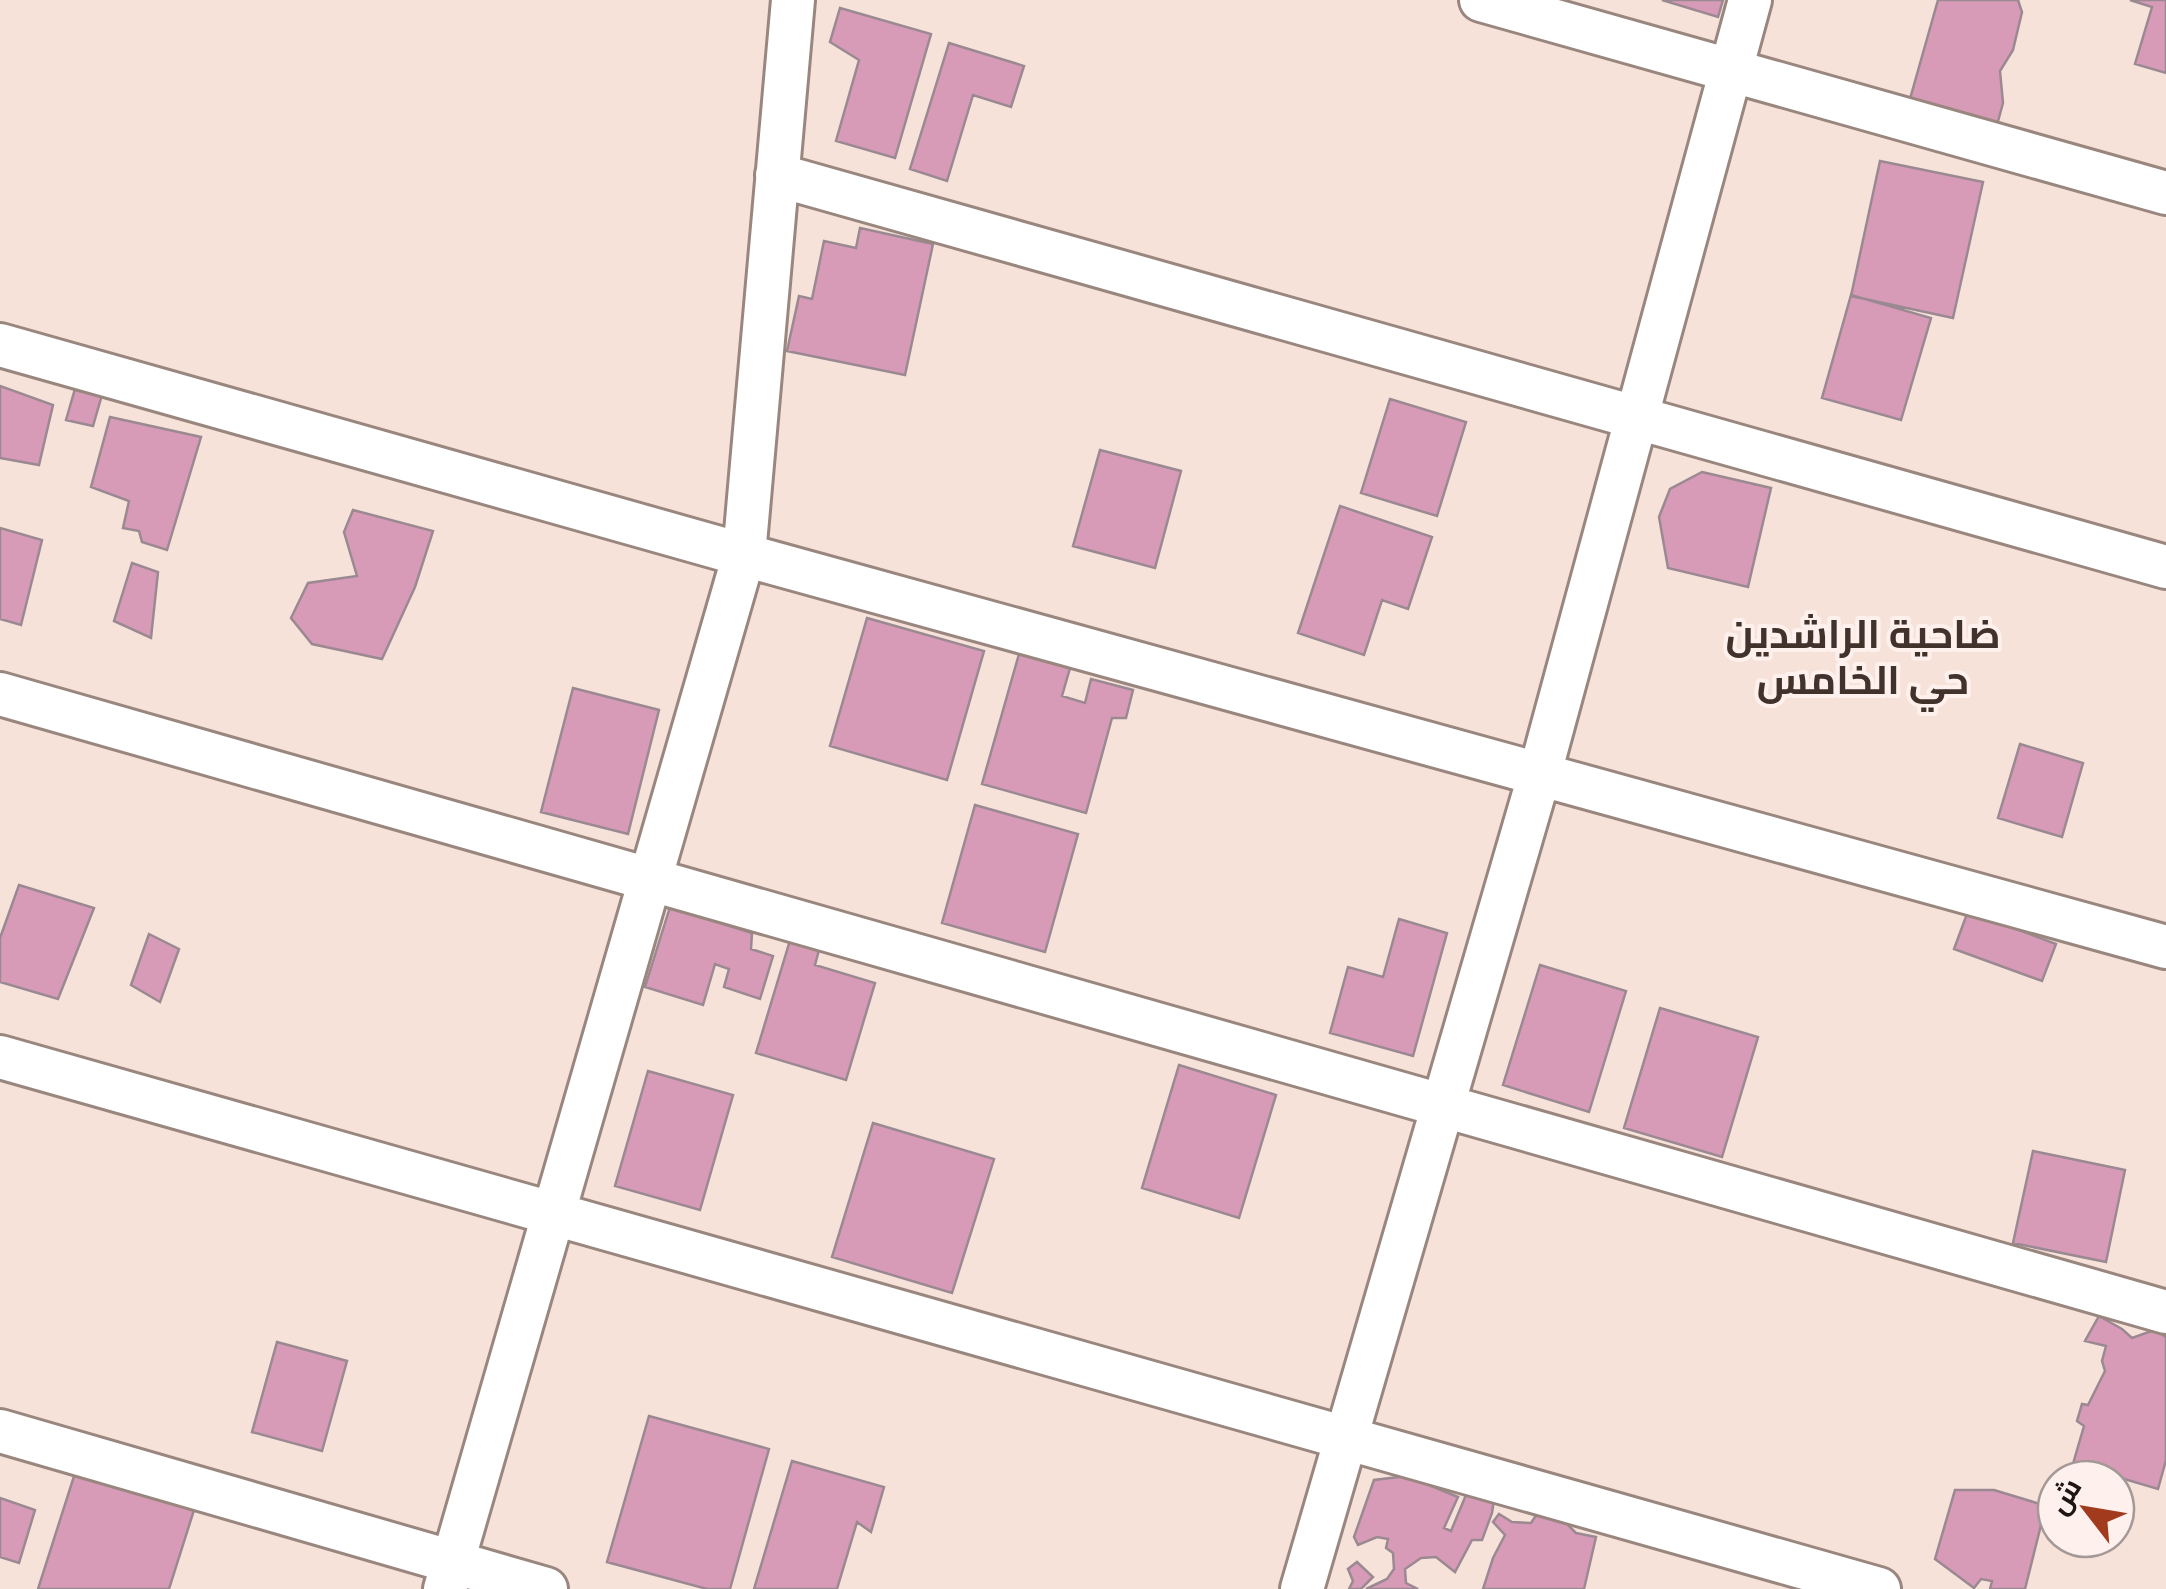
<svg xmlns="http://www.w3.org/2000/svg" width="2166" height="1589" viewBox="0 0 2166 1589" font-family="Signika,Cairo,sans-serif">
  <rect width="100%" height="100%" fill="#f7e2da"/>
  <path fill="#d79bb8" stroke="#9b8992" stroke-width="2.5" d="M1662 0H1723L1718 17Z
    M1938 0H2018L2022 12 2013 50 2000 71 2003 103 1997 125 1910 99Z
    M2130 0H2166V73L2135 64 2152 7Z
    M840 8 931 34 895 158 836 141 859 60 830 42Z
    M949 43 1024 66 1011 107 973 95 947 181 910 169Z
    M1880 161 1983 182 1953 318 1851 296Z
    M860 228 933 244 905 375 787 351 799 296 812 299 824 241 856 248Z
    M1851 295 1931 318 1901 420 1822 398Z
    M77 382 104 388 93 426 66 420Z
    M0 386 53 405 39 465 0 458Z
    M1390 399 1466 422 1437 516 1361 493Z
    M110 417 201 437 167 550 142 542 139 531 123 528 129 501 91 487Z
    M1100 450 1181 471 1155 568 1073 546Z
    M1702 472 1771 488 1748 587 1668 568 1659 517 1670 489Z
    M1340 506 1432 537 1408 609 1382 600 1364 655 1298 633Z
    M353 510 433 531 415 587 382 659 312 644 291 618 308 583 357 576 344 532Z
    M0 528 42 540 21 625 0 619Z
    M132 563 158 572 151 638 114 621Z
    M867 618 984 651 947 780 830 746Z
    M1019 654 1070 668 1062 696 1085 703 1091 679 1133 690 1126 718H1112L1086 813 982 784Z
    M573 688 659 710 628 834 541 812Z
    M2020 744 2083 763 2062 837 1998 818Z
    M975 805 1078 834 1045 952 942 923Z
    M19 885 94 908 58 999 0 982V938Z
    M670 907 752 933 751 949 773 956 760 999 724 987 729 969 715 964 703 1005 645 987Z
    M1968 911 2056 944 2042 981 1954 949Z
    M1399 919 1447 933 1413 1056 1330 1033 1348 967 1383 977Z
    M149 934 179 949 160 1002 131 985Z
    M791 937 820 946 815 965 875 983 846 1080 756 1053Z
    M1540 965 1626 991 1589 1112 1503 1085Z
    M1660 1008 1758 1037 1722 1157 1624 1128Z
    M1179 1065 1276 1095 1239 1218 1142 1188Z
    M648 1071 733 1095 700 1210 615 1186Z
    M873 1123 994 1159 952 1293 832 1257Z
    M2033 1151 2125 1170 2106 1262 2013 1243Z
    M2099 1316 2122 1329 2132 1338 2154 1330 2166 1337V1460L2158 1489 2073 1464 2084 1426 2077 1421 2082 1404 2088 1405 2105 1371 2102 1361 2106 1346 2085 1341Z
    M277 1342 347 1361 322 1451 252 1432Z
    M649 1416 769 1449 730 1589H707L607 1562Z
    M792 1461 884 1487 871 1532 857 1522 837 1589H754Z
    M75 1473 194 1510 169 1589H38Z
    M1407 1476 1458 1497 1444 1528 1451 1531 1466 1495 1494 1500 1492 1513 1482 1540H1472L1455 1572 1436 1557 1421 1558 1405 1569 1406 1583 1418 1589H1366L1387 1579 1394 1569 1393 1553 1386 1548 1388 1539 1377 1537 1358 1545 1354 1537 1374 1480Z
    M1955 1490H1994L2040 1504 2043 1517 2025 1589H1990L1992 1581 1981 1579 1974 1588 1935 1559Z
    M0 1498 35 1510 19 1563 0 1557Z
    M1539 1511 1562 1519 1576 1533 1596 1537 1584 1589H1483L1493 1558 1505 1535 1493 1522 1499 1514 1512 1522 1531 1523Z
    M1357 1562 1373 1577 1361 1589H1349L1353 1581 1348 1569Z"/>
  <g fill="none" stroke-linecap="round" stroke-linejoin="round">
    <g stroke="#99877f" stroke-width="48">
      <path id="street" d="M1481 0 2166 193
        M777 175 2166 567
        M0 345 744 555 2166 947
        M0 694 2166 1312
        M0 1057 1879 1589
        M0 1431 546 1589
        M445 1589 744 555 793 0
        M1302 1589 1540 773 1750 0"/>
    </g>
    <use href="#street" stroke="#fff" stroke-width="42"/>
  </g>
  <g text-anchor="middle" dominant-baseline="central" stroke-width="8" stroke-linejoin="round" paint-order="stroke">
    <g font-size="40" font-weight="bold" fill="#41322c" stroke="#fef1ed">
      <text x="1863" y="635">ضاحية الراشدين<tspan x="1863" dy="46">حي الخامس</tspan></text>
    </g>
  </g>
  <g transform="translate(2086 1509) rotate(301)"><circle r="48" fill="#fef1ed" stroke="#a49996" stroke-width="2.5"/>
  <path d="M0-8L18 38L0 25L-18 38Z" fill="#a23a1e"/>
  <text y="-15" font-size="28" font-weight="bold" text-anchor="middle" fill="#1d1613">ش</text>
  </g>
</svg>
